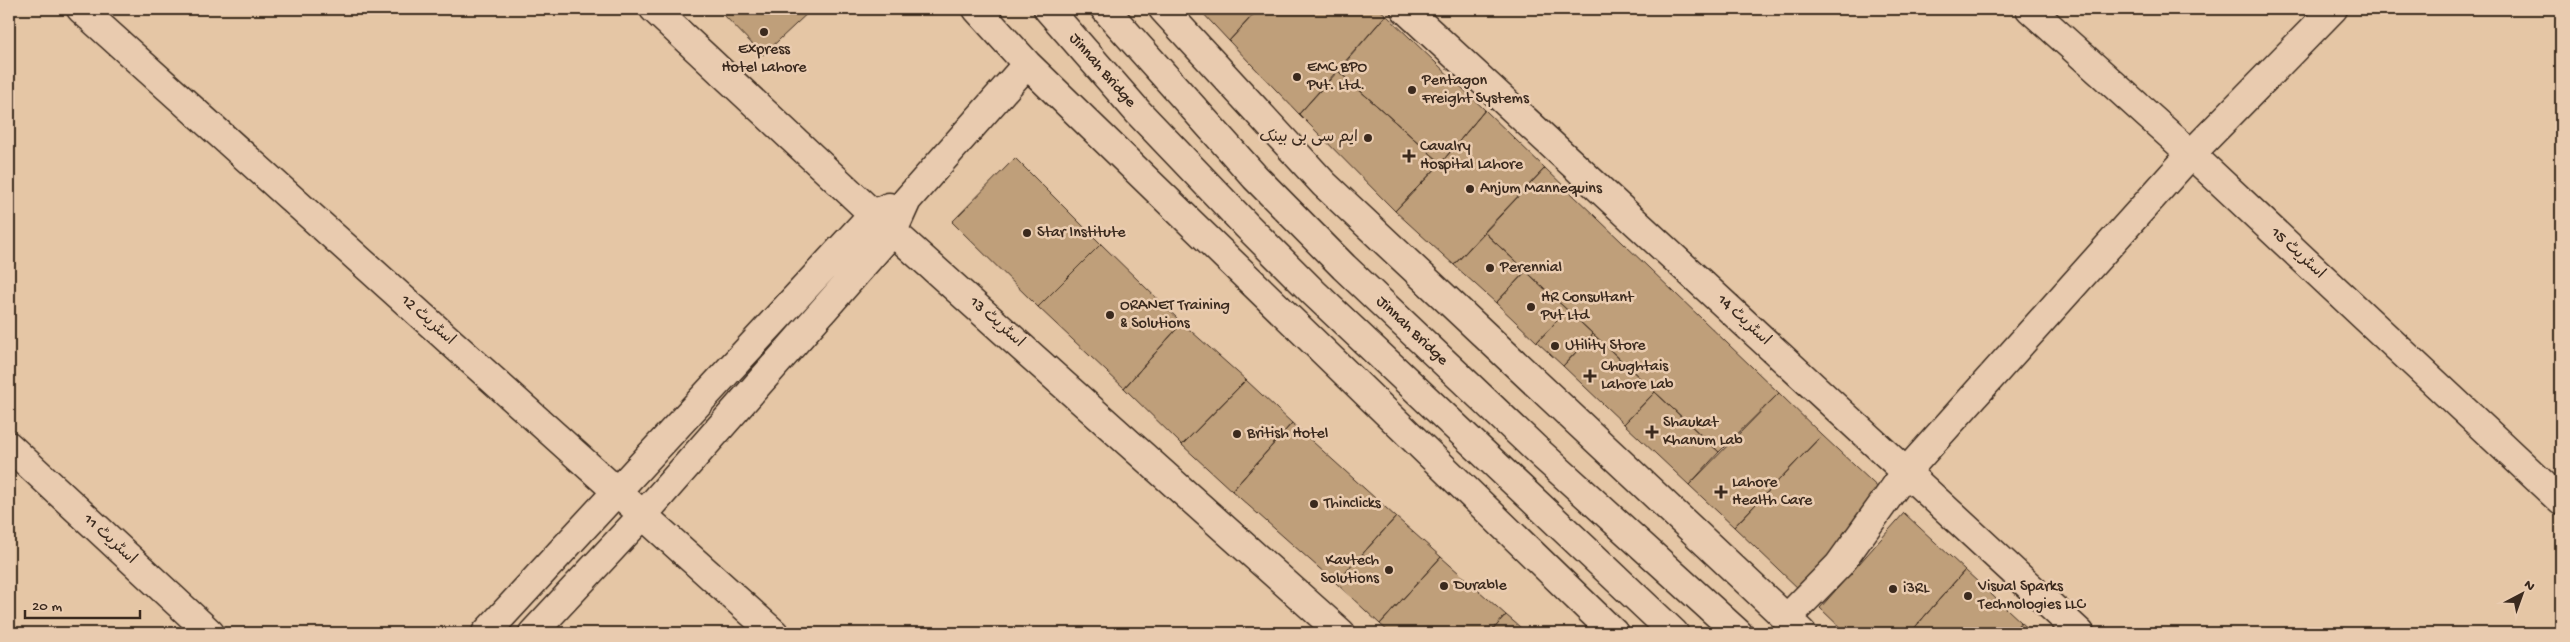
<svg xmlns="http://www.w3.org/2000/svg" width="2570" height="642" viewBox="0 0 2570 642" font-family="'Gochi Hand','Playpen Sans Arabic',sans-serif">
  <rect width="100%" height="100%" fill="#e5c6a5"/>
  <filter id="ink" filterUnits="userSpaceOnUse"><feTurbulence type="fractalNoise" baseFrequency=".02" numOctaves="2"/><feDisplacementMap in="SourceGraphic" scale="10" xChannelSelector="R" yChannelSelector="G"/><feConvolveMatrix kernelMatrix="1 2 1 2 8 2 1 2 1" color-interpolation-filters="sRGB"/></filter>
  <g filter="url(#ink)">
    <path fill="#bf9f7a" stroke="#3b2a1e" d="M718 9H812L763 55Z
      M1199 9H1248L1254 14 1229 41Z
      M1258 9H1379L1386 15 1299 114 1229 41Z
      M1386 15 1485 110 1441 163 1338 71Z
      M1338 71 1441 163 1395 211 1299 114Z
      M1485 110 1545 168 1454 265 1395 211 1441 163Z
      M1015 158 1101 244 1038 307 952 222Z
      M1545 168 1779 393 1719 452 1484 232Z
      M1484 232 1526 271 1496 303 1454 265Z
      M1101 244 1182 323 1124 388 1038 307Z
      M1526 271 1567 310 1537 342 1496 303Z
      M1567 310 1593 334 1563 366 1537 342Z
      M1182 323 1246 380 1182 445 1124 388Z
      M1593 334 1655 392 1624 424 1563 366Z
      M1246 380 1292 423 1232 491 1182 445Z
      M1655 392 1719 452 1689 485 1624 424Z
      M1779 393 1822 435 1734 527 1689 485Z
      M1292 423 1396 517 1336 583 1232 491Z
      M1822 435 1887 496 1801 591 1734 527Z
      M1904 513 1965 570 1910 633H1846L1820 608Z
      M1396 517 1441 557 1380 624 1336 583Z
      M1441 557 1506 615 1490 633H1390L1380 624Z
      M1965 570 2021 622 2012 633H1910Z
      M1506 615 1527 633H1490Z
      M2021 622 2033 633H2012Z"/>
    <g fill="none" stroke-linecap="round" stroke-linejoin="round">
      <g stroke="#3b2a1e" stroke-width="31">
        <path id="minor" d="M81 9 774 633
          M654 9 873 214 1341 633
          M977 9 1027 64 1614 633
          M1163 9 1324 184 1802 633
          M1405 9 2080 633
          M2030 9 2191 154 2561 501
          M9 446 210 633
          M1786 619 1839 565 1906 472 2191 154 2333 9
          M486 633 873 214 889 207
          M533 633 643 515 893 231 907 200 1027 64"/>
      </g>
      <g stroke="#3b2a1e" stroke-width="31">
        <g id="major">
          <path id="s1" d="M1048 9 1138 112 1247 226 1314 293 1674 633"/>
          <path id="s2" d="M1105 9 1255 177 1344 267 1541 454 1738 633"/>
        </g>
      </g>
      <use href="#minor" stroke="#e9cbaf" stroke-width="28"/>
      <use href="#major" stroke="#e9cbaf" stroke-width="28"/>
    </g>
  </g>
  <g fill="#3b2a1e" stroke="#e9cbaf" stroke-width="2">
    <circle cx="764" cy="32" r="5"/>
    <circle cx="1297" cy="77" r="5"/>
    <circle cx="1412" cy="90" r="5"/>
    <circle cx="1368" cy="138" r="5"/>
    <path d="M1406.5 148.5h5v5h5v5h-5v5h-5v-5h-5v-5h5z"/>
    <circle cx="1470" cy="189" r="5"/>
    <circle cx="1027" cy="233" r="5"/>
    <circle cx="1490" cy="268" r="5"/>
    <circle cx="1531" cy="307" r="5"/>
    <circle cx="1110" cy="315" r="5"/>
    <circle cx="1555" cy="346" r="5"/>
    <path d="M1587.5 368.5h5v5h5v5h-5v5h-5v-5h-5v-5h5z"/>
    <path d="M1649.5 424.5h5v5h5v5h-5v5h-5v-5h-5v-5h5z"/>
    <circle cx="1237" cy="434" r="5"/>
    <path d="M1718.5 484.5h5v5h5v5h-5v5h-5v-5h-5v-5h5z"/>
    <circle cx="1314" cy="504" r="5"/>
    <circle cx="1389" cy="570" r="5"/>
    <circle cx="1444" cy="586" r="5"/>
    <circle cx="1893" cy="589" r="5"/>
    <circle cx="1968" cy="596" r="5"/>
  </g>
  <g text-anchor="middle" dominant-baseline="central" stroke-width="5" stroke-linejoin="round" paint-order="stroke">
    <g font-size="16" fill="#3b2a1e" stroke="#e9cbaf" text-anchor="start">
      <text x="764" y="50" text-anchor="middle">Express<tspan x="764" dy="18">Hotel Lahore</tspan></text>
      <text x="1307" y="68">EMC BPO<tspan x="1307" dy="18">Pvt. Ltd.</tspan></text>
      <text x="1422" y="81">Pentagon<tspan x="1422" dy="18">Freight Systems</tspan></text>
      <text x="1358" y="138" text-anchor="end">ایم سی بی بینک</text>
      <text x="1420" y="147">Cavalry<tspan x="1420" dy="18">Hospital Lahore</tspan></text>
      <text x="1480" y="189">Anjum Mannequins</text>
      <text x="1037" y="233">Star Institute</text>
      <text x="1500" y="268">Perennial</text>
      <text x="1541" y="298">HR Consultant<tspan x="1541" dy="18">Pvt Ltd</tspan></text>
      <text x="1120" y="306">ORANET Training<tspan x="1120" dy="18">&amp; Solutions</tspan></text>
      <text x="1565" y="346">Utility Store</text>
      <text x="1601" y="367">Chughtais<tspan x="1601" dy="18">Lahore Lab</tspan></text>
      <text x="1663" y="423">Shaukat<tspan x="1663" dy="18">Khanum Lab</tspan></text>
      <text x="1247" y="434">British Hotel</text>
      <text x="1732" y="483">Lahore<tspan x="1732" dy="18">Health Care</tspan></text>
      <text x="1324" y="504">Thinclicks</text>
      <text x="1379" y="561" text-anchor="end">Kavtech<tspan x="1379" dy="18">Solutions</tspan></text>
      <text x="1454" y="586">Durable</text>
      <text x="1978" y="587">Visual Sparks<tspan x="1978" dy="18">Technologies LLC</tspan></text>
      <text x="1903" y="589">i3RL</text>
    </g>
    <g font-size="16" fill="#3b2a1e" stroke="#e9cbaf">
      <text stroke="none"><textPath href="#s1" startOffset="82">Jinnah Bridge</textPath></text>
      <text transform="translate(2297 254) rotate(43)">اسٹریٹ 15</text>
      <text transform="translate(427 321) rotate(42)">اسٹریٹ 12</text>
      <text transform="translate(1743 321) rotate(43)">اسٹریٹ 14</text>
      <text transform="translate(996 323) rotate(42)">اسٹریٹ 13</text>
      <text stroke="none"><textPath href="#s2" startOffset="445">Jinnah Bridge</textPath></text>
      <text transform="translate(109 540) rotate(43)">اسٹریٹ 11</text>
    </g>
  </g>
  <rect width="2570" height="642" fill="none" stroke="#e9cbaf" stroke-width="30"/>
  <rect x="15" y="15" width="2540" height="612" fill="none" stroke="#3b2a1e" stroke-width="2" filter="url(#ink)"/>
  <g transform="translate(2522 594) rotate(41)" stroke="#e9cbaf" stroke-width="4" paint-order="stroke">
  <path d="M0-4L9 19L0 12L-9 19Z" fill="#3b2a1e"/>
  <text y="-8" font-size="14" font-weight="bold" text-anchor="middle" fill="#3b2a1e">N</text>
  </g>
  <path d="M25 610v8h115v-8" fill="none" stroke="#3b2a1e" stroke-width="2.5"/>
  <text x="32" y="610" font-size="15" fill="#3b2a1e" stroke="#e9cbaf" stroke-width="4" paint-order="stroke">20 m</text>
</svg>
